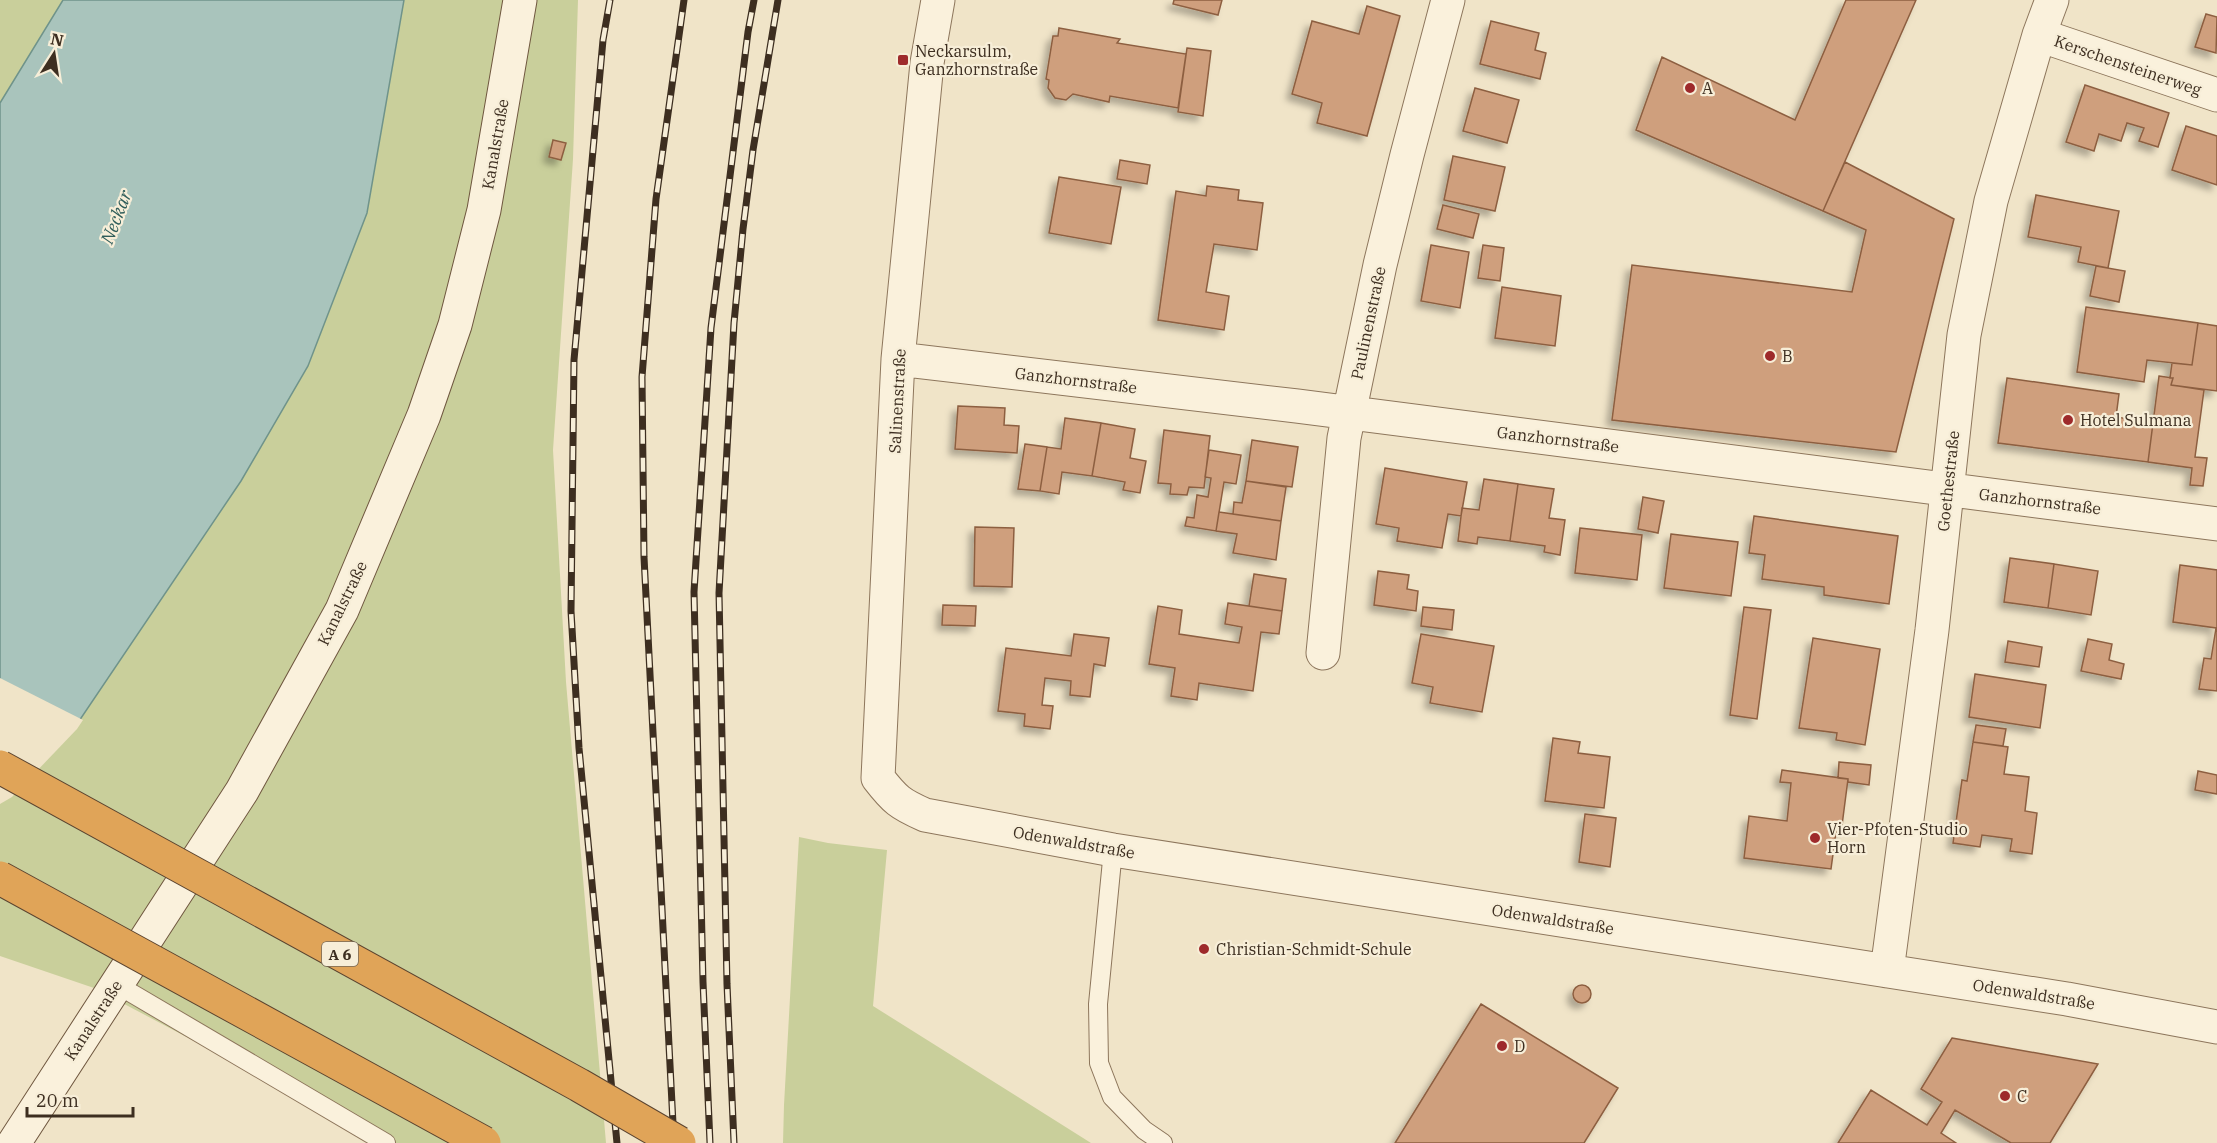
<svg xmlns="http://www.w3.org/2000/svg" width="2217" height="1143" viewBox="0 0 2217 1143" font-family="'IBM Plex Serif',serif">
  <defs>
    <filter id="shadow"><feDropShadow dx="-5.5" dy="5.5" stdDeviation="3" flood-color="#0004"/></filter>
  </defs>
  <rect width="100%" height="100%" fill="#f0e4c8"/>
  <path fill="#c9cf9b" d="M0 0H63L0 103Z
    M404 0H578L573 159 553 450 566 682 606 1143H387L94 988 0 956V801L75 727 241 481 308 366 367 213Z
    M799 837 828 843 887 850 873 1006 1091 1143H783L784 1105Z"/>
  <path fill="#a9c4bc" stroke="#6f938a" stroke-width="1.5" d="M63 0H404L367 213 308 366 241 481 75 727 0 801V103Z"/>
  <path fill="#f0e4c8" d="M0 678 83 720 77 729 12 797 0 804Z"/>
  <path fill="#cf9f7d" stroke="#8d5f41" stroke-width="1.5" filter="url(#shadow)" d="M1174 0H1222L1218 15 1173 4Z
    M1846 0H1916L1823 211 1636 130 1662 57 1795 120Z
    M1367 6 1400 16 1367 136 1317 123 1322 103 1292 94 1312 21 1359 34Z
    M2206 14 2217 17 2216 53 2195 47Z
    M1491 21 1539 33 1535 50 1546 53 1540 79 1480 64Z
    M1059 28 1120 39 1117 43 1186 54 1178 108 1110 96 1109 102 1073 94 1066 100 1055 98 1048 88 1049 80 1046 79 1053 36H1058Z
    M1187 48 1211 51 1203 116 1178 112Z
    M2085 85 2169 113 2158 147 2139 141 2144 128 2127 123 2121 141 2099 134 2094 151 2066 142Z
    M1475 88 1519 100 1507 143 1463 131Z
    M2186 126 2217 136V185L2172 170Z
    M553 140 566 143 561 160 549 157Z
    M1453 156 1505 167 1495 211 1444 200Z
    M1120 160 1150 165 1147 184 1117 179Z
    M1845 162 1954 219 1896 452 1612 420 1632 265 1852 292 1866 230 1823 211Z
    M1059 177 1121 187 1111 244 1049 233Z
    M1207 186 1239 190 1238 200 1263 203 1257 250 1214 244 1206 292 1229 296 1224 330 1158 320 1176 191 1206 196Z
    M2036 195 2119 211 2108 268 2078 262 2081 247 2028 237Z
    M1443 205 1479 214 1473 238 1437 229Z
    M1431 245 1469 252 1460 308 1421 301Z
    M1483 245 1504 248 1500 281 1478 278Z
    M2096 266 2125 271 2119 302 2090 296Z
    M1502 287 1561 296 1555 346 1495 338Z
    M2086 307 2198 323 2192 365 2147 360 2144 382 2077 372Z
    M2198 323 2217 326V391L2171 385 2173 378H2170L2172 363 2192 365Z
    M2159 376 2173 378 2171 385 2204 390 2195 457 2207 458 2203 486 2190 485 2192 468 2148 462Z
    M2007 378 2119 394 2116 417 2153 423 2148 462 1998 443Z
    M958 406 1005 408 1004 425 1019 426 1017 453 955 449Z
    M1065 418 1101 423 1092 476 1062 472 1059 494 1040 491 1047 447 1061 449Z
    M1101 423 1135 429 1130 458 1146 461 1140 493 1123 490 1125 482 1092 476Z
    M1164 430 1210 436 1204 488 1189 487 1187 495 1170 494 1171 484 1158 483Z
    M1252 440 1298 447 1292 487 1246 481Z
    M1025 444 1047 447 1040 491 1018 489Z
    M1209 450 1241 455 1236 484 1224 482 1216 531 1185 526 1187 517 1194 518 1197 495 1208 497 1211 478 1205 477Z
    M1385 468 1467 482 1461 516 1448 514 1442 548 1397 541 1399 528 1376 524Z
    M1484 479 1518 484 1510 541 1478 537 1477 544 1458 541 1462 508 1479 510Z
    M1246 481 1286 487 1281 521 1233 514 1234 502 1242 503Z
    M1518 484 1554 489 1549 518 1565 520 1560 555 1544 552 1545 546 1510 541Z
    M1643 497 1664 501 1658 533 1638 529Z
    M1219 512 1281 521 1276 560 1233 553 1237 534 1216 531Z
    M1754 516 1898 536 1889 604 1824 595V587L1762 579 1765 555 1749 553Z
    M975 527 1014 528 1012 587 974 586Z
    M1580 528 1642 535 1637 580 1575 573Z
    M1671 534 1738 542 1731 596 1664 588Z
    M2010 558 2054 564 2048 608 2004 602Z
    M2054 564 2098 571 2091 615 2048 608Z
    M2180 565 2217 570V691L2199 689 2204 658 2211 659 2216 628 2173 622Z
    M1378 571 1409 575 1407 589 1418 591 1416 611 1374 605Z
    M1254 574 1286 579 1282 611 1249 606Z
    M1228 603 1282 611 1279 634 1261 632 1253 691 1199 683 1197 700 1171 696 1175 668 1149 664 1158 606 1182 610 1179 634 1239 643 1242 627 1225 624Z
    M943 605 976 606 975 626 942 625Z
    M1423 607 1454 610 1452 630 1421 626Z
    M1744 607 1771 610 1757 719 1730 715Z
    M1074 634 1109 638 1105 666 1094 664 1090 697 1070 695 1071 681 1045 678 1042 705 1053 706 1050 729 1024 726 1025 714 998 711 1006 648 1071 656Z
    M1421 634 1494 646 1482 712 1430 703 1433 687 1412 683Z
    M1813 638 1880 649 1865 745 1836 740 1837 733 1799 728Z
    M2088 639 2112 644 2109 660 2124 664 2121 679 2081 671Z
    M2008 641 2042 647 2039 667 2005 662Z
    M1975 674 2046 685 2040 728 1969 717Z
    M1976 725 2006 729 2003 746 1973 742Z
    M1553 738 1580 742 1578 753 1610 757 1604 808 1545 801Z
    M1973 742 2008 747 2004 774 2029 777 2025 811 2037 813 2032 854 2010 851 2012 839 1982 835 1980 847 1953 843 1962 780 1967 781Z
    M1839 762 1871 765 1869 785 1848 782V779L1838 778Z
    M1782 770 1848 779 1841 833 1836 832 1831 869 1744 858 1749 816 1787 821 1791 783 1780 782Z
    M2198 771 2217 775V794L2195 790Z
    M1585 814 1616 818 1610 867 1579 862Z
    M1573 994a9 9 0 1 1 18 0a9 9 0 1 1-18 0Z
    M1481 1004 1618 1088 1584 1143H1395Z
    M1952 1038 2098 1064 2050 1143H2011L1955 1110 1941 1133 1956 1143H1838L1871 1090 1927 1125 1942 1102 1921 1089Z"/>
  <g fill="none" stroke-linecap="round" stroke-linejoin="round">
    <g stroke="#8d765c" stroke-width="20">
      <path id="lane" d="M1113 850 1098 1004 1099 1063 1112 1097 1144 1130 1163 1143
        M116 984 386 1143"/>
    </g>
    <g stroke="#8d765c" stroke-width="35">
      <path id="street" d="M938 0 927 63 898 359 878 778C895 800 900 804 925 815L1113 850 2067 999 2217 1027
        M2039 35 2217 95
        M898 359 1297 406 2217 524
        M1323 653 1344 438 1380 265 1407 155 1448 0
        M1887 971 1932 630 1964 335 1991 201 2039 35 2052 0"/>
    </g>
    <g stroke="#6f573f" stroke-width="35">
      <path id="secondary" d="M14 1143 242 791 342 610 424 415 455 325 484 210 520 0"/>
    </g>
    <use href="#lane" stroke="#faf1dc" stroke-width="18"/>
    <use href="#street" stroke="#faf1dc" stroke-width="33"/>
    <use href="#secondary" stroke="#faf1dc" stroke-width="33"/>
    <g stroke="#3d2e20" stroke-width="7">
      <path id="rail" d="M610 0 603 40 574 360 571 611 579 748 617 1143
        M674 1143 644 557 642 377 656 199 684 0
        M710 1143 703 982 694 592 711 328 748 32 754 0
        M734 1143 727 984 719 593 734 323 743 229 753 150 778 0"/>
    </g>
    <use href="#rail" stroke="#f7eed8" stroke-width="4.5" stroke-dasharray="14" stroke-linecap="butt"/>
    <g stroke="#5b4430" stroke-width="35" stroke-linecap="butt">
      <path id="highway-bridge" d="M0 767 579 1085 679 1143
        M0 878 484 1143"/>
    </g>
    <use href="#highway-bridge" stroke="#e0a458" stroke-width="33"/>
  </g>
  <g fill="#9e2a2b" stroke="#f7eed8" stroke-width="2">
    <rect x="897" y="54" width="12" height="12" rx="3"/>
    <circle cx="1690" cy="88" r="6"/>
    <circle cx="1770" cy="356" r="6"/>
    <circle cx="2068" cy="420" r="6"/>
    <circle cx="1815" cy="838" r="6"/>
    <circle cx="1204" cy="949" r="6"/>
    <circle cx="1502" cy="1046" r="6"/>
    <circle cx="2005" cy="1096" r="6"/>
  </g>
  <g text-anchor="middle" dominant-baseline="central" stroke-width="4.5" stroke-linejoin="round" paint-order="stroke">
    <rect fill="#f7eed8" stroke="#756857" stroke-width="1.5" x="322" y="942" width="36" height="24" rx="4.5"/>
    <g font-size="15" font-weight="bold" fill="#3d2e20">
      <text x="340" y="954">A 6</text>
    </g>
    <g font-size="16" fill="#3d2e20" stroke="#f7eed8" text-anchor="start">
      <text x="915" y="51">Neckarsulm,<tspan x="915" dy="18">Ganzhornstraße</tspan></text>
      <text x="1702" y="88">A</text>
      <text x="1782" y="356">B</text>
      <text x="2080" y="420">Hotel Sulmana</text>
      <text x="1827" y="829">Vier-Pfoten-Studio<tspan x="1827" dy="18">Horn</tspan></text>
      <text x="1216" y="949">Christian-Schmidt-Schule</text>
      <text x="1514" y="1046">D</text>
      <text x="2017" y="1096">C</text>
    </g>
    <g font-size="16" fill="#3d2e20" stroke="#f7eed8">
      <text transform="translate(2128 65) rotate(19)">Kerschensteinerweg</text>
      <text transform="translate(495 144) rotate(-80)">Kanalstraße</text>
      <text transform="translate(1368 323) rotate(-78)">Paulinenstraße</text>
      <text transform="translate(1076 380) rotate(7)">Ganzhornstraße</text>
      <text transform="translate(897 401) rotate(-87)">Salinenstraße</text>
      <text transform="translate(1558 439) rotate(7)">Ganzhornstraße</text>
      <text transform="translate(1948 481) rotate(-84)">Goethestraße</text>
      <text transform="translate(2040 501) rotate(7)">Ganzhornstraße</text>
      <text transform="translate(342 603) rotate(-64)">Kanalstraße</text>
      <text transform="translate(1074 842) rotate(10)">Odenwaldstraße</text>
      <text transform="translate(1553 919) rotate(9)">Odenwaldstraße</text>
      <text transform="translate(2034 994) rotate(9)">Odenwaldstraße</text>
      <text transform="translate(93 1020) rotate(-57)">Kanalstraße</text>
    </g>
    <g font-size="18" font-style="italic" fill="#2f5d5a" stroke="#f7eed8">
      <text transform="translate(116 217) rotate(-69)">Neckar</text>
    </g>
  </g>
  <g transform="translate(54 54) rotate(12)" stroke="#f7eed8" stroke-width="4.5" paint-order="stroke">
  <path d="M0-4.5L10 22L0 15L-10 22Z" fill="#3d2e20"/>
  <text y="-9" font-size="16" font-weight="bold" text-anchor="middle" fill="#3d2e20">N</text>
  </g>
  <path d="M27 1107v9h106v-9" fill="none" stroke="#3d2e20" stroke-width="3"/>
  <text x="36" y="1107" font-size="18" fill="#3d2e20" stroke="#f7eed8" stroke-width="4.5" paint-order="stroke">20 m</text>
</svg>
